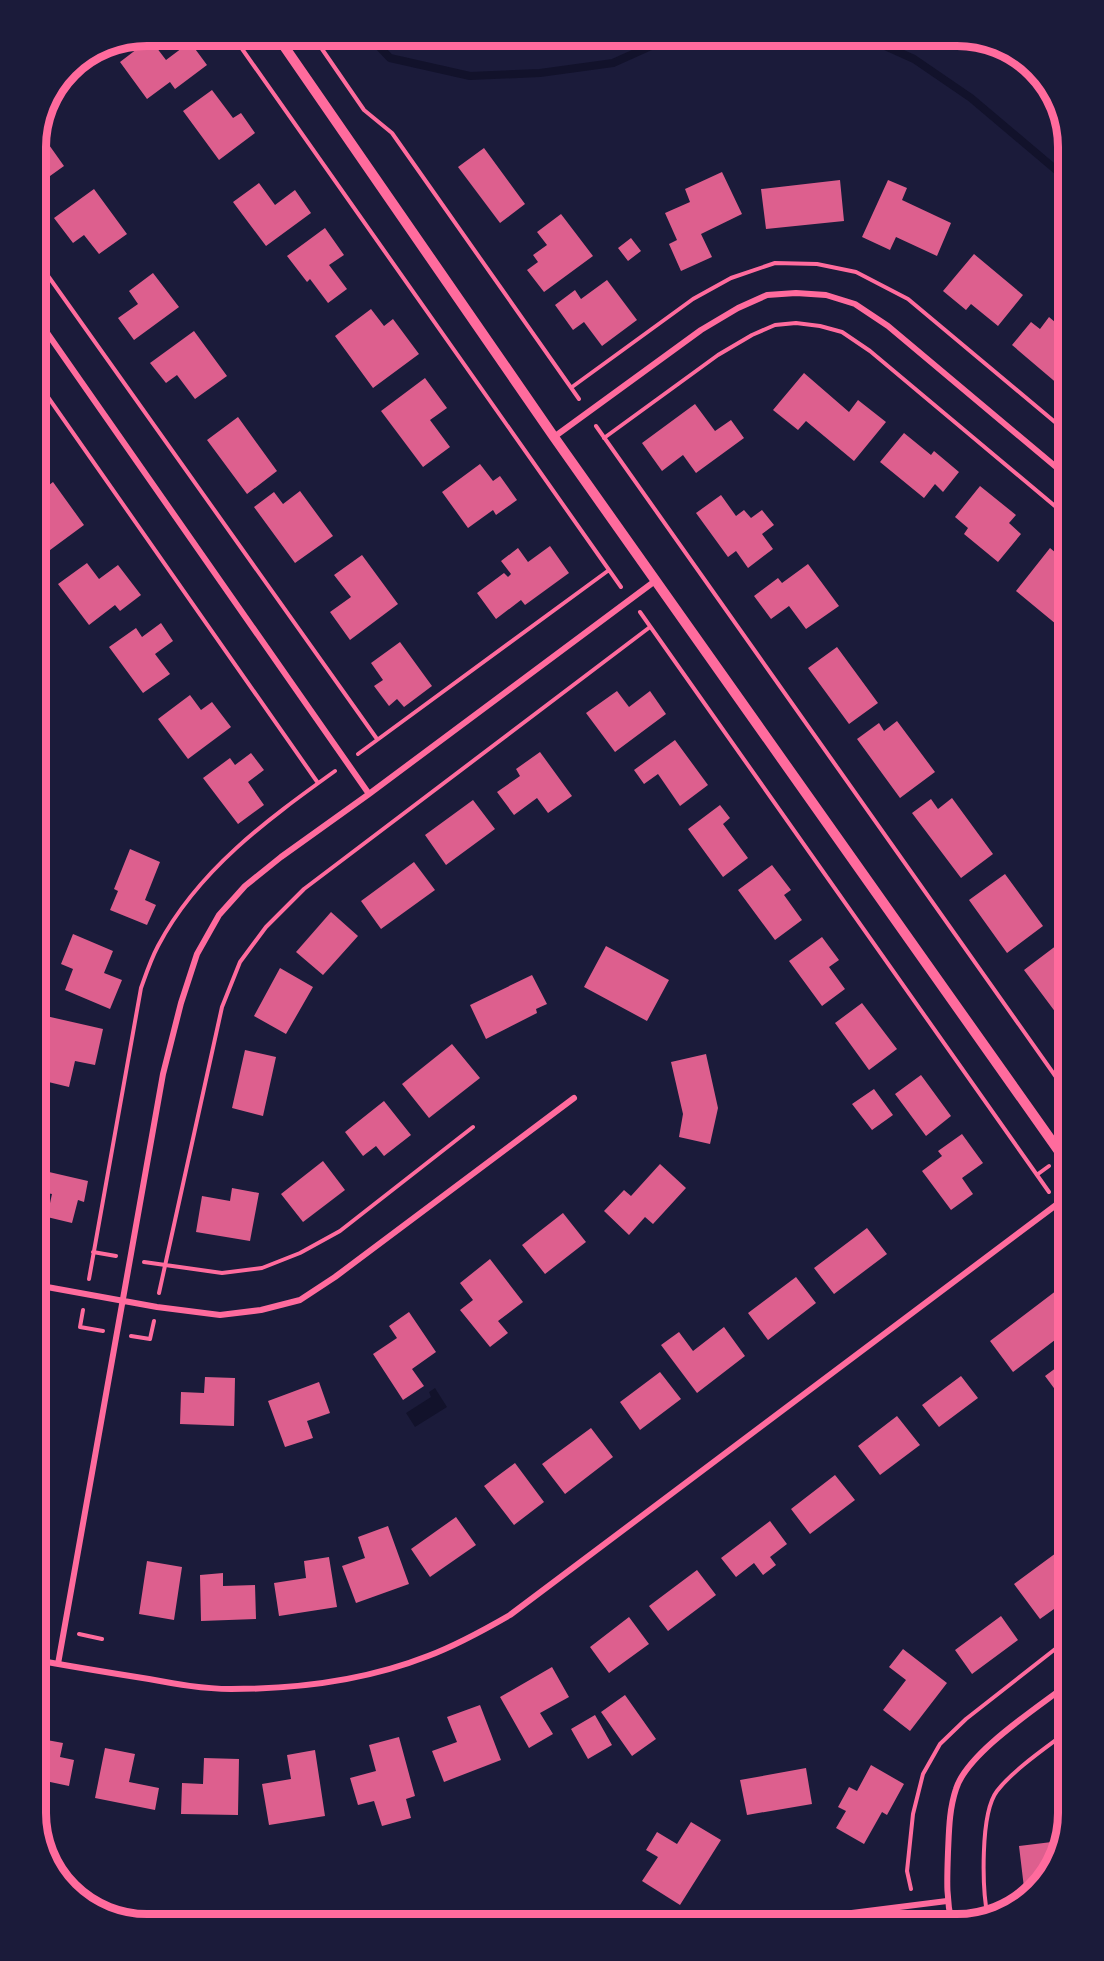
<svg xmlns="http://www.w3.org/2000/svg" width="1104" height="1961" viewBox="0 0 1104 1961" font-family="'Noto Sans',sans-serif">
  <rect width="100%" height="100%" fill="#1b1b3a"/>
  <path fill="#12122b" d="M435 1388 447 1407 415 1427 406 1413 431 1397 429 1392Z"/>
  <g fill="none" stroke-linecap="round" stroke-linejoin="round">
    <path stroke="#12122b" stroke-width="8" d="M369 36 390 58 470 76 540 73 613 63 673 36
      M863 36 914 59 971 98 1068 180"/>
  </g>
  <path fill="#dd5f8e" d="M150 39 166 60 190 42 207 65 175 89 170 82 147 99 120 62Z
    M212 90 233 118 241 113 255 133 219 160 183 111Z
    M42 135 64 166 36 186V141Z
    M484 148 525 204 500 223 458 167Z
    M722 172 742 214 701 234 712 257 681 271 669 244 677 240 665 213 690 202 685 189Z
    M840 180 844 221 766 229 761 189Z
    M888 180 907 188 902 200 951 223 937 256 896 237 890 250 862 237Z
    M259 183 275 205 295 190 311 213 266 246 233 202Z
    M94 189 127 234 99 254 84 235 73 243 54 218Z
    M561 214 593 256 544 292 527 270 538 262 533 255 547 245 537 232Z
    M325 228 344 255 329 265 347 289 328 303 310 279 307 282 287 256Z
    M631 238 641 251 628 261 618 248Z
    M974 254 1023 295 998 326 971 304 966 310 943 291Z
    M153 273 179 307 134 340 118 318 138 304 129 291Z
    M607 280 637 320 602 346 584 322 573 330 555 305 575 290 581 299Z
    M371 309 384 326 393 319 419 354 373 388 335 336Z
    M1049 317 1068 333V389L1066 391 1012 345 1031 322 1040 329Z
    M194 331 227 376 195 399 177 375 166 383 150 363Z
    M804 373 849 412 858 400 886 422 854 461 806 421 798 430 773 410Z
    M425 378 447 408 430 420 450 447 423 467 381 411Z
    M695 404 715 431 731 420 744 438 696 473 683 455 662 471 642 443Z
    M238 417 277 471 247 494 207 440Z
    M904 433 931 455 934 451 959 472 943 492 935 484 924 498 880 462Z
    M480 464 493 481 500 476 517 500 496 515 493 510 468 528 442 492Z
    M53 482 84 525 46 553 36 540V495Z
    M980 486 1016 515 1009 523 1021 534 998 562 964 534 968 528 955 517Z
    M300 491 333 536 295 563 254 507 274 492 283 504Z
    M721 495 736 516 744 510 751 518 762 510 774 525 762 534 773 549 748 568 736 551 728 557 696 513Z
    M550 546 569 573 525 605 521 600 496 619 477 593 504 573 508 577 511 574 501 561 518 548 528 562Z
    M1050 548 1068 563V579L1058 590 1068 598V634L1016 591Z
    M362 555 398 604 350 640 330 612 351 597 334 575Z
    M87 563 99 579 118 565 141 595 120 611 115 605 89 625 58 584Z
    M808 564 839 606 806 629 789 606 771 619 754 596 778 578 782 583Z
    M161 623 173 641 155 654 170 674 143 693 109 647 136 628 142 637Z
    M400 642 432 686 404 707 397 699 389 706 374 686 383 680 371 663Z
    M837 647 878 703 849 724 808 668Z
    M617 691 629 707 650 691 666 714 615 752 586 713Z
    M190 695 201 710 212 702 231 727 188 759 158 719Z
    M897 721 935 772 900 798 857 739 879 723 884 731Z
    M675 740 708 785 680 806 658 774 644 784 634 770Z
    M540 752 572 796 548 813 537 798 514 815 497 792 520 776 516 769Z
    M251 753 264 770 248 782 264 805 238 824 203 778 230 758 235 765Z
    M952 798 993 854 961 878 912 813 931 799 938 809Z
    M473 800 495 829 446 865 425 835Z
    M720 805 730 818 723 824 748 858 723 877 688 829Z
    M130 849 160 862 145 900 156 905 147 925 110 910 118 891 114 889Z
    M414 862 435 890 381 929 361 901Z
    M772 865 791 890 784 895 802 920 775 940 738 890Z
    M1005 874 1043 926 1007 953 969 900Z
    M331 912 358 936 323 975 296 952Z
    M73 934 113 951 104 973 122 980 110 1009 65 990 73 969 61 964Z
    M822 937 839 960 829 967 845 989 822 1006 789 961Z
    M1057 945 1068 960V1022L1065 1025 1024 970Z
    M606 946 669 980 647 1021 584 987Z
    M280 968 313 987 286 1034 254 1016Z
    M532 975 547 1004 536 1009 537 1013 486 1039 470 1005Z
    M862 1003 897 1049 869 1070 835 1023Z
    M46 1016 103 1029 95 1065 75 1061 69 1087 36 1079V1062Z
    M452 1044 480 1078 429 1118 402 1084Z
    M245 1050 276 1057 263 1116 232 1108Z
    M706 1054 718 1108 710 1144 679 1137 683 1114 671 1062Z
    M921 1075 951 1116 926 1136 895 1094Z
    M874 1089 893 1115 872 1130 852 1104Z
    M384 1101 411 1135 384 1156 376 1146 363 1156 345 1132Z
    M962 1134 983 1163 962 1178 973 1194 951 1210 922 1171 942 1156 938 1151Z
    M323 1161 345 1190 303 1222 281 1194Z
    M660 1164 686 1188 653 1224 645 1217 629 1235 604 1211 624 1190 631 1196Z
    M36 1169 88 1181 84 1202 78 1200 72 1223 47 1217 52 1194 36 1191Z
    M232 1188 259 1193 250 1241 196 1232 202 1196 230 1201Z
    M563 1213 586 1242 545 1274 522 1245Z
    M867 1228 887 1254 834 1294 814 1268Z
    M490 1259 523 1302 498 1321 508 1333 490 1347 460 1310 473 1300 460 1283Z
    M796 1277 816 1303 768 1340 748 1313Z
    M1065 1284 1068 1287V1330L1013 1372 990 1341Z
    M409 1312 436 1352 412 1369 424 1386 403 1400 373 1354 397 1338 389 1326Z
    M724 1327 745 1356 697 1393 661 1345 679 1332 693 1351Z
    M1068 1359V1407L1045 1376Z
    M36 1361 47 1363 37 1422H36Z
    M660 1372 681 1399 640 1430 620 1402Z
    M961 1376 978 1398 939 1427 922 1405Z
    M205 1377 235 1378 234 1426 180 1424 181 1392 204 1393Z
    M319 1382 330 1413 307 1421 313 1438 285 1447 268 1401Z
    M897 1416 920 1445 880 1475 858 1446Z
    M591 1428 613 1457 565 1494 542 1464Z
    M515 1463 544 1502 514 1525 484 1486Z
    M835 1475 855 1500 810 1534 791 1509Z
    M456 1517 476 1545 430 1577 411 1549Z
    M770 1521 787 1544 770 1557 776 1565 763 1575 754 1563 736 1577 721 1558Z
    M388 1526 409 1584 356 1603 342 1566 365 1558 358 1537Z
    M1056 1553 1068 1569V1599L1040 1619 1014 1584Z
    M329 1557 337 1607 279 1616 274 1583 306 1578 304 1561Z
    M147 1561 182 1567 174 1620 139 1614Z
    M697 1570 716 1595 668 1631 649 1606Z
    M223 1573V1586L255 1585 256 1619 201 1621 200 1575Z
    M1001 1616 1018 1640 972 1674 955 1650Z
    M629 1617 649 1644 609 1673 590 1647Z
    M903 1649 947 1683 910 1731 883 1710 906 1680 889 1667Z
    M552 1667 569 1697 540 1713 553 1734 529 1748 500 1697Z
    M625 1695 656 1739 632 1756 601 1712Z
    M480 1705 501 1760 444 1782 432 1751 457 1742 447 1717Z
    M595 1715 612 1745 588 1759 571 1729Z
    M399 1737 415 1796 406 1799 411 1818 382 1826 374 1801 358 1805 350 1778 376 1771 369 1745Z
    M36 1738 63 1743 60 1757 74 1760 69 1786 36 1779Z
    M105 1748 135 1754 129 1782 159 1788 155 1810 95 1798Z
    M315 1750 325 1816 269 1825 262 1784 291 1779 287 1755Z
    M204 1758 239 1759 238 1815 181 1814 182 1783 203 1784Z
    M871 1765 904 1784 887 1815 882 1812 864 1844 836 1828 846 1811 838 1807 849 1787 857 1791Z
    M806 1768 812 1804 747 1815 740 1780Z
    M691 1822 721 1840 680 1905 642 1881 658 1857 646 1850 657 1832 677 1844Z
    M1060 1841 1049 1875 1025 1896 1019 1846Z"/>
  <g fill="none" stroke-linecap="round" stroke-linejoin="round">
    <path stroke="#ff6b9d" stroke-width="4" d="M233 36 621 587
      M313 36 364 110 392 133 579 399
      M69 69 77 63
      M36 259 377 739
      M36 380 318 783
      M572 387 693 299 731 278 775 263 817 264 856 272 908 299 1068 433
      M596 426 1068 1094
      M604 438 718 355 752 335 775 325 796 323 820 326 842 332 870 351 1068 517
      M640 612 1049 1192
      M358 754 609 570
      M1038 1174 1049 1166
      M93 1252 116 1256
      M144 1262 222 1273 262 1268 300 1253 340 1231 473 1127
      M89 1279 141 988C146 974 151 959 158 946 198 870 267 820 335 771
      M159 1293 222 1007 240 962 266 927 304 889 650 627
      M83 1310 80 1327 103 1331
      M131 1336 150 1339 154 1321
      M36 1625 48 1628
      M79 1634 102 1639
      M911 1889 907 1871 913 1814 923 1774 940 1744 966 1719 1068 1639
      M988 1918C982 1890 980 1813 997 1791 1013 1770 1047 1747 1068 1731"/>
    <path stroke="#ff6b9d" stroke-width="6" d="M36 317 369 794
      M554 437 701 330 738 308 767 295 796 293 826 295 855 304 888 326 1068 477
      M36 1285 157 1307 220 1315 261 1310 300 1300 335 1277 574 1098
      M36 1660C74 1667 111 1673 149 1679 176 1684 203 1689 231 1689 296 1689 367 1680 428 1656 457 1645 484 1630 510 1615L1068 1196
      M58 1664 163 1074 181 1003 197 954 219 915 245 886 281 857 369 794 655 581
      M796 1920 947 1901
      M952 1925C946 1898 947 1880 948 1852 949 1831 949 1810 956 1789 967 1753 1037 1708 1068 1684"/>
    <path stroke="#ff6b9d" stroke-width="10" d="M277 36 554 437 1068 1164"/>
  </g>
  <path d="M0 0H1104V1961H0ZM147 46H957A101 101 0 0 1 1058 147V1813A101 101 0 0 1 957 1914H147A101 101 0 0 1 46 1813V147A101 101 0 0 1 147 46Z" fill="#1b1b3a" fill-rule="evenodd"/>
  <path fill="none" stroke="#ff6b9d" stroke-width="8" d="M147 46H957A101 101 0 0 1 1058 147V1813A101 101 0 0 1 957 1914H147A101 101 0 0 1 46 1813V147A101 101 0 0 1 147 46Z"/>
</svg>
